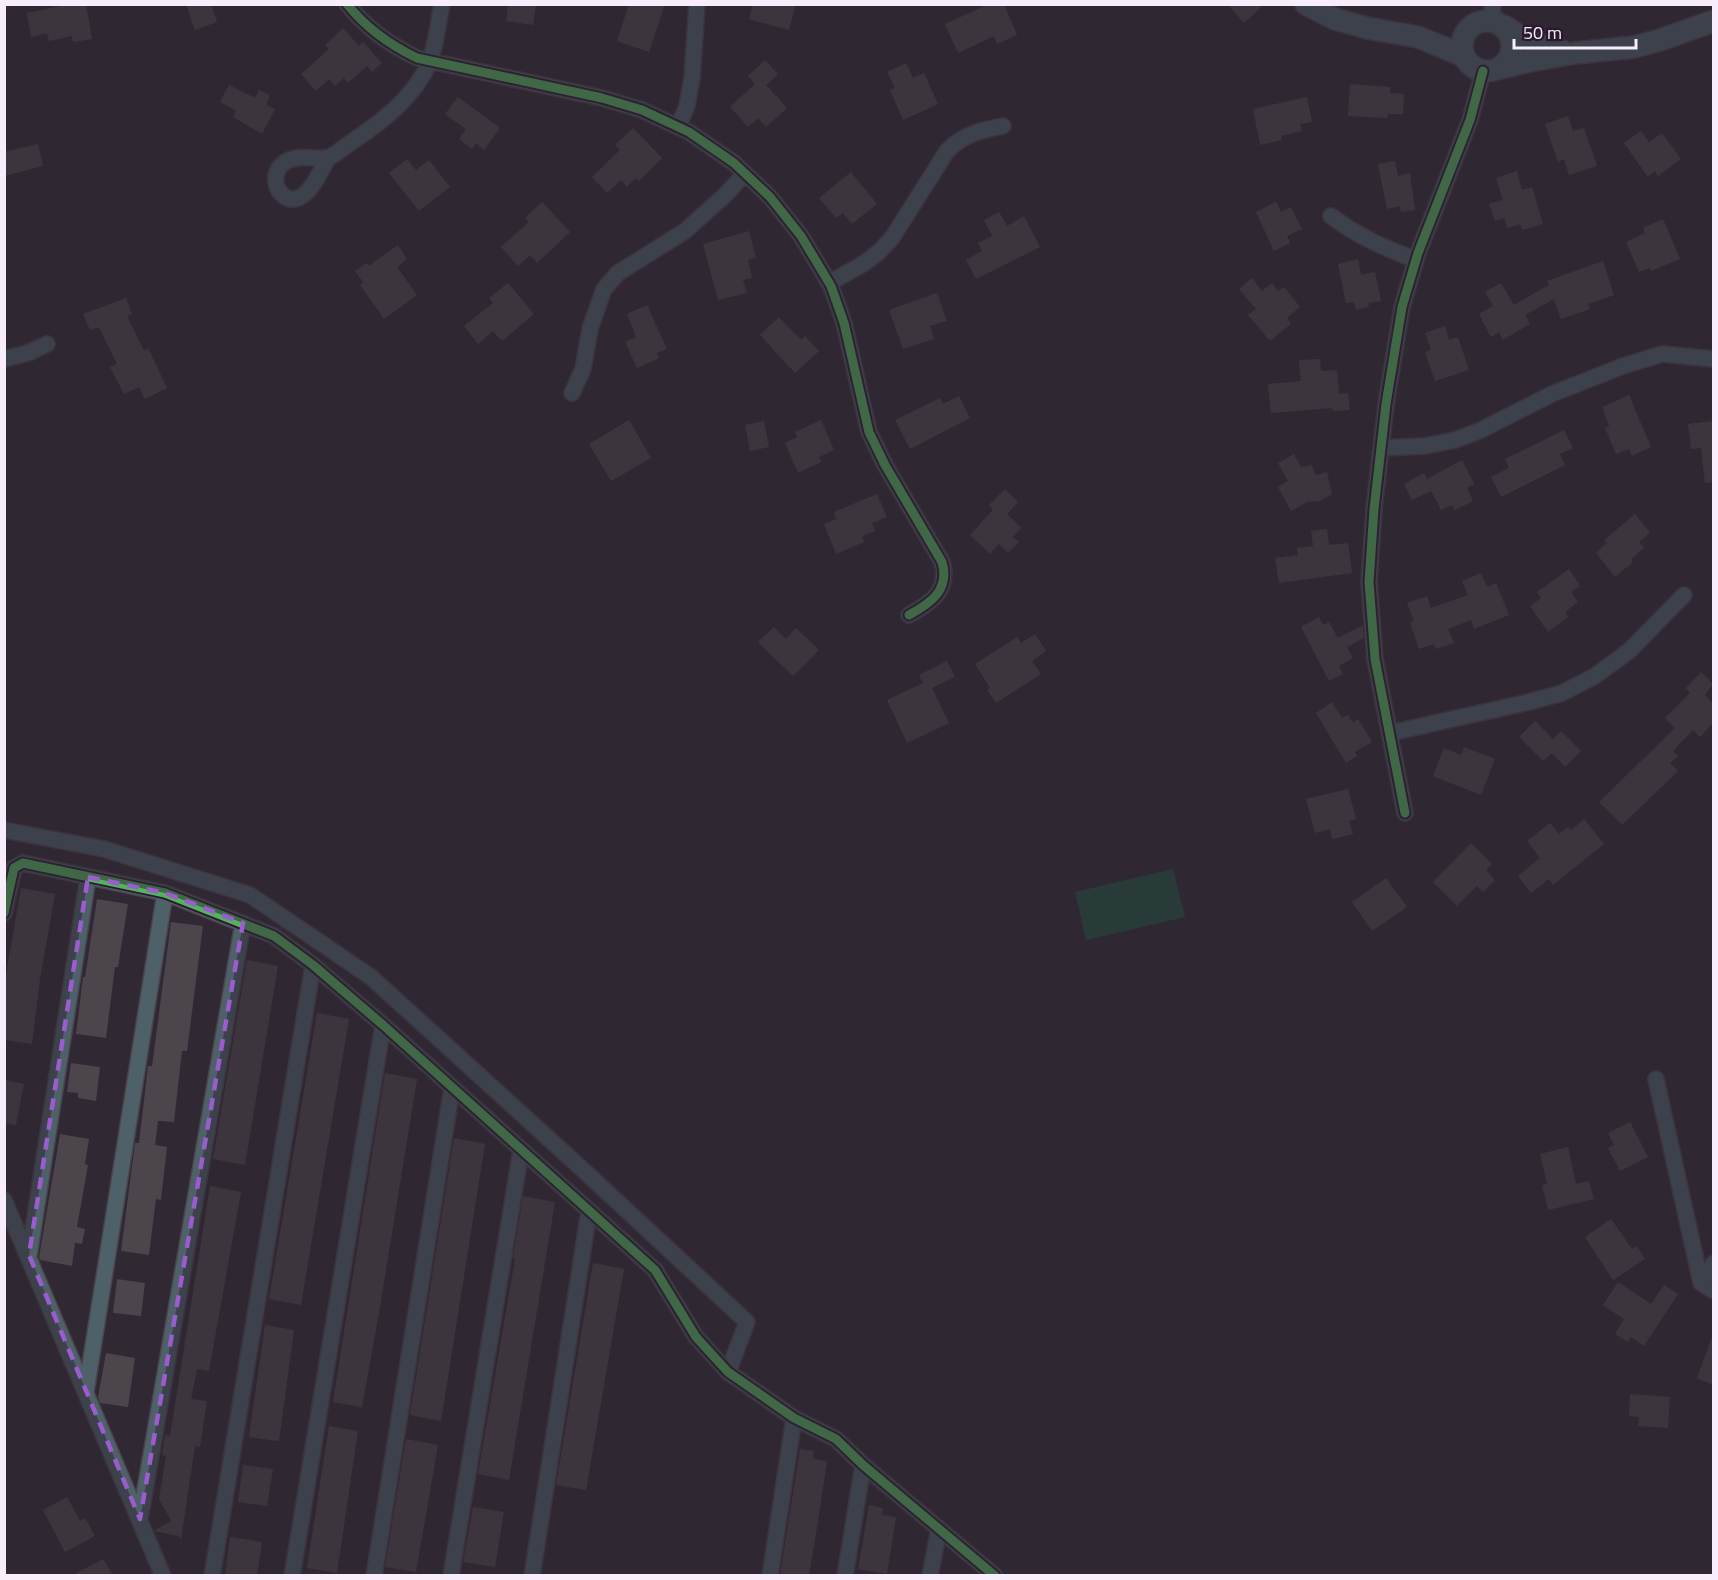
<svg xmlns="http://www.w3.org/2000/svg" width="1718" height="1580" viewBox="0 0 1718 1580" font-family="'Titillium Web',sans-serif">
  <rect width="100%" height="100%" fill="#302833"/>
  <path fill="#1f5240" d="M1173 869 1185 917 1086 940 1075 892Z"/>
  <path fill="#4d454c" d="M71 4H86L92 39 73 42 72 36 49 41 47 33 31 37 27 13Z
    M186 4H211L217 22 195 30Z
    M508 4H536L533 25 506 21Z
    M629 4H665L649 52 617 41Z
    M753 4H796L789 30 749 19Z
    M989 4H1004L1017 35 997 44 994 36 958 53 945 24Z
    M1227 4H1264L1244 23Z
    M343 28 359 46 363 42 382 63 372 72 367 66 348 83 344 78 335 86 329 79 316 91 301 74 329 49 325 45Z
    M765 60 778 74 766 85 787 108 766 127 758 118 748 127 730 107 755 84 748 76Z
    M906 63 913 78 924 73 938 104 903 120 890 90 895 88 887 72Z
    M1350 84 1390 87V93L1404 94 1403 114H1388L1387 118 1348 116Z
    M229 85 255 98 259 90 270 95 266 105 275 109 262 134 233 117 236 110 220 102Z
    M458 97 500 128 484 150 476 143 472 149 459 139 466 129 445 114Z
    M1307 97 1312 122 1300 124 1302 131 1281 136 1282 140 1260 145 1253 109Z
    M1568 116 1573 131 1584 128 1597 166 1569 175 1564 159 1558 162 1545 124Z
    M633 128 662 158 639 181 636 178 627 187 621 180 607 193 592 177 620 150 615 145Z
    M1641 131 1649 142 1662 133 1681 159 1658 176 1655 171 1648 177 1624 143Z
    M38 144 43 166 4 176V152Z
    M407 159 416 170 429 160 450 187 419 211 389 173Z
    M1395 161 1398 176 1410 173 1415 210 1401 212 1400 206 1387 209 1378 164Z
    M1517 171 1522 190 1532 187 1543 224 1522 230 1520 224 1507 228 1504 218 1495 221 1489 204 1503 200 1496 178Z
    M851 172 877 204 852 224 843 213 836 218 819 198Z
    M542 202 570 232 537 263 530 255 518 266 501 247 529 222 525 218Z
    M1276 202 1281 212 1291 207 1302 229 1287 236 1290 243 1274 251 1256 212Z
    M999 212 1007 226 1024 216 1040 247 976 279 966 260 982 251 978 243 992 236 984 220Z
    M1663 219 1680 259 1651 271 1650 268 1639 272 1626 242 1645 233 1643 228Z
    M749 231 756 258 748 260 752 278 743 280 747 293 718 300 703 244Z
    M398 245 407 259 397 267 417 295 384 319 360 285 363 282 355 271 367 263 369 266Z
    M1358 259 1361 275 1375 272 1381 301 1368 303 1369 307 1356 310 1354 302 1346 303 1338 264Z
    M1603 261 1614 295 1588 304 1590 309 1561 319 1554 299 1525 315 1530 324 1503 340 1499 332 1491 337 1479 314 1493 306 1485 292 1501 283 1514 305 1549 285 1547 281Z
    M1252 278 1262 291 1272 283 1278 291 1284 287 1300 307 1287 318 1291 324 1270 341 1248 315 1256 309 1239 289Z
    M508 283 534 314 502 341 493 331 478 344 464 326 493 303 489 298Z
    M937 293 947 321 930 326 934 339 903 349 889 310Z
    M126 298 132 314 127 316 144 351 148 348 167 388 145 399 139 387 124 394 110 367 117 364 99 327 90 330 83 314Z
    M647 305 667 349 657 353 659 358 637 368 625 342 636 337 627 314Z
    M779 317 801 340 805 336 819 351 795 373 760 335Z
    M1445 326 1449 340 1458 337 1469 370 1435 381 1425 352 1431 350 1425 333Z
    M1320 359 1321 371 1337 370 1339 394 1348 393 1350 410 1333 411 1332 408 1271 413 1268 384 1301 381 1299 360Z
    M1629 395 1651 447 1632 456 1629 449 1616 454 1605 428 1609 426 1602 407Z
    M959 396 970 418 910 449 895 420 940 398 943 404Z
    M629 420 651 458 611 481 589 444Z
    M821 420 834 450 819 457 821 462 798 473 785 443 797 437 795 432Z
    M764 421 769 447 750 451 745 425Z
    M1713 421V482L1705 483 1701 448 1691 449 1688 424Z
    M1564 430 1573 448 1560 454 1565 465 1501 497 1491 477 1509 468 1505 459Z
    M1294 454 1301 467 1311 465 1316 475 1327 472 1332 494 1320 501 1307 502 1291 511 1278 487 1288 481 1278 463Z
    M1462 460 1474 484 1467 488 1473 501 1455 510 1452 505 1441 510 1431 491 1412 500 1404 484 1424 473 1427 479Z
    M1005 489 1018 502 1007 514 1021 528 1013 537 1019 542 1008 553 999 544 990 554 970 535 993 510 989 505Z
    M877 494 887 517 872 523 875 531 862 536 864 542 836 554 824 524 836 519 834 512Z
    M1635 514 1650 533 1639 542 1644 548 1631 559 1633 562 1615 577 1596 553 1607 543 1604 540Z
    M1327 529 1329 545 1348 543 1352 573 1279 583 1275 558 1298 555 1297 548 1313 546 1311 531Z
    M1569 569 1580 586 1571 592 1578 602 1565 612 1568 617 1548 632 1530 606 1541 598 1537 592Z
    M1481 573 1487 587 1496 583 1509 615 1474 629 1471 620 1448 629 1454 643 1436 649 1434 644 1419 649 1410 623 1414 621 1407 603 1427 596 1431 608 1468 595 1462 581Z
    M1319 617 1323 625 1329 622 1338 638 1363 625 1364 638 1347 647 1353 658 1339 666 1343 674 1329 681 1301 627Z
    M774 627 786 639 796 628 819 650 793 676 758 642Z
    M1035 634 1046 651 1032 661 1041 674 996 703 987 690 990 688 975 664 1017 637 1021 643Z
    M947 661 955 677 932 688 949 723 907 743 887 700 923 683 919 675Z
    M1701 672 1713 684 1705 695 1713 703V723L1700 737 1693 730 1673 751 1678 756 1670 763 1678 771 1622 825 1599 802 1675 728 1665 718 1690 693 1686 688Z
    M1332 702 1342 718 1348 715 1353 723 1358 719 1372 742 1355 752 1357 756 1346 763 1316 713Z
    M1535 721 1553 739 1561 731 1581 751 1565 767 1552 753 1543 761 1519 737Z
    M1464 747 1495 759 1481 795 1433 776 1444 748 1461 755Z
    M1348 789 1356 819 1349 821 1353 834 1332 839 1330 829 1315 833 1306 799Z
    M1584 819 1604 844 1553 885 1549 879 1531 893 1518 876 1540 858 1527 841 1550 823 1559 834 1568 827 1571 830Z
    M1471 843 1492 864 1486 870 1495 880 1483 892 1477 886 1457 906 1433 882Z
    M1386 878 1407 907 1372 931 1352 902Z
    M21 888 55 894 40 979 32 1044 4 1040V986Z
    M97 899 128 904 118 967H115L106 1038 76 1034 83 977H85Z
    M171 922 203 926 187 1051H182L174 1122 158 1121 155 1145 167 1147 161 1200 156 1199 149 1255 121 1251 135 1143H139L148 1066H152Z
    M247 960 278 966 245 1165 213 1159Z
    M317 1013 349 1019 301 1305 269 1299Z
    M71 1063 100 1067 96 1101 78 1098V1093L67 1092Z
    M385 1073 417 1079 380 1307 362 1407 333 1402Z
    M4 1080 24 1084 16 1125 4 1123Z
    M1630 1122 1648 1157 1620 1171 1608 1148 1614 1145 1608 1133Z
    M60 1134 89 1139 85 1164 88 1165 77 1227 85 1229 82 1244 75 1243 72 1266 40 1260 39 1257Z
    M454 1138 485 1144 441 1421 410 1415Z
    M1568 1147 1576 1184 1589 1181 1594 1199 1548 1210 1542 1185 1547 1184 1540 1154Z
    M210 1186 241 1192 209 1371 197 1369 191 1399 207 1401 200 1447 195 1446 181 1540 179 1536 154 1531 171 1521 159 1499 166 1456 162 1455 165 1435 170 1436Z
    M523 1196 555 1202 509 1480 478 1474 515 1259 513 1258Z
    M1611 1219 1632 1249 1637 1246 1645 1259 1613 1280 1585 1237Z
    M593 1263 624 1269 586 1490 556 1485Z
    M117 1279 145 1283 141 1316 113 1313Z
    M1618 1282 1651 1304 1664 1285 1678 1294 1644 1346 1631 1337 1628 1342 1615 1334 1624 1319 1603 1305Z
    M265 1325 294 1330 279 1441 249 1437Z
    M1712 1337H1713V1385L1697 1378Z
    M106 1353 135 1358 128 1407 100 1403 98 1397Z
    M1630 1394 1670 1397 1668 1428 1638 1426 1639 1417 1629 1416Z
    M329 1426 358 1431 337 1573 307 1568Z
    M406 1439 438 1445 416 1572 385 1567Z
    M800 1449 814 1451 813 1459 827 1461 815 1540 809 1575H780Z
    M243 1465 273 1469 267 1506 238 1502Z
    M67 1497 80 1521 85 1518 95 1536 65 1552 43 1510Z
    M869 1505 883 1508 882 1515 896 1517 887 1574 858 1569Z
    M473 1507 504 1512 495 1567 463 1562Z
    M230 1537 262 1542 257 1575H225Z
    M103 1559 113 1575H73Z"/>
  <g fill="none" stroke-linecap="round" stroke-linejoin="round">
    <g stroke="#4b444e" stroke-width="18">
      <path id="street" d="M347 4C366 28 390 45 417 58L602 98 642 110 689 132 734 163 770 197 801 236 831 286 844 323 869 432 885 465 942 562C950 590 931 603 909 615
        M1491 21 1493 4
        M678 127 687 106 692 78 697 4
        M328 158C321 170 314 188 302 196 281 210 262 172 289 160 303 154 319 161 330 157 338 153 345 146 353 141 383 121 414 97 429 63 436 46 438 23 442 4
        M1331 216C1357 236 1385 248 1416 260
        M829 283 863 264 879 252 892 238 947 151C964 134 981 130 1003 126
        M4 359 28 353 47 344
        M572 393 583 369 590 329 604 289 618 273 685 231 723 197 745 174
        M1381 448 1425 446 1455 440 1479 431 1552 394 1623 366 1662 354 1714 359
        M1390 733 1529 702 1562 693 1595 676 1629 651 1684 595
        M1405 813 1375 659 1369 582 1374 509 1386 404 1402 307 1418 253 1470 120 1483 71
        M4 830 104 849 250 895 371 977 581 1168 747 1322 728 1372
        M4 913 14 868 23 863 165 893 274 936 313 965 383 1025 655 1270 696 1337 728 1372 794 1418 836 1439 863 1465 995 1576
        M1656 1079 1701 1283 1714 1291
        M4 1200 163 1576
        M29 1255 88 877
        M1701 1283 1714 1263
        M86 1391 165 893
        M140 1519 243 923
        M212 1576 313 965
        M292 1576 383 1025
        M374 1576 452 1088
        M451 1576 521 1150
        M532 1576 589 1211
        M770 1576 794 1418
        M845 1576 863 1465
        M930 1576 939 1529"/>
    </g>
    <g stroke="#4b444e" stroke-width="24">
      <path id="secondary" d="M1306 4 1335 19 1367 28 1418 37 1464 56
        M1462 46a25 25 0 1 1 50 0a25 25 0 1 1-50 0Z
        M1504 26 1529 42 1562 51
        M1500 68 1530 61 1575 53 1634 47 1660 40 1714 21"/>
    </g>
    <use href="#street" stroke="#4f6168" stroke-width="15"/>
    <use href="#secondary" stroke="#4c616a" stroke-width="21"/>
    <g stroke="#291a2e" stroke-width="13">
      <path id="cycleway" d="M347 4C366 28 390 45 417 58L602 98 642 110 689 132 734 163 770 197 801 236 831 286 844 323 869 432 885 465 942 562C950 590 931 603 909 615
        M1405 813 1375 659 1369 582 1374 509 1386 404 1402 307 1418 253 1470 120 1483 71
        M4 913 14 868 23 863 165 893 274 936 313 965 383 1025 655 1270 696 1337 728 1372 794 1418 836 1439 863 1465 995 1576"/>
    </g>
    <use href="#cycleway" stroke="#56b35d" stroke-width="9"/>
  </g>
  <path d="M0 0H1718V1580H0ZM88 877 165 893 243 923 140 1519 29 1255Z" fill="#302833" fill-opacity=".55" fill-rule="evenodd"/>
  <path fill="none" stroke="#9a5cce" stroke-width="4.5" stroke-dasharray="12 8" stroke-linejoin="round" d="M88 877 165 893 243 923 140 1519 29 1255Z"/>
  <rect width="1718" height="1580" fill="none" stroke="#f7edfb" stroke-width="12"/>
  <path d="M1514 39v9h122v-9" fill="none" stroke="#f7edfb" stroke-width="3"/>
  <text x="1523" y="39" font-size="18" fill="#f7edfb" stroke="#291a2e" stroke-width="4.5" paint-order="stroke">50 m</text>
</svg>
